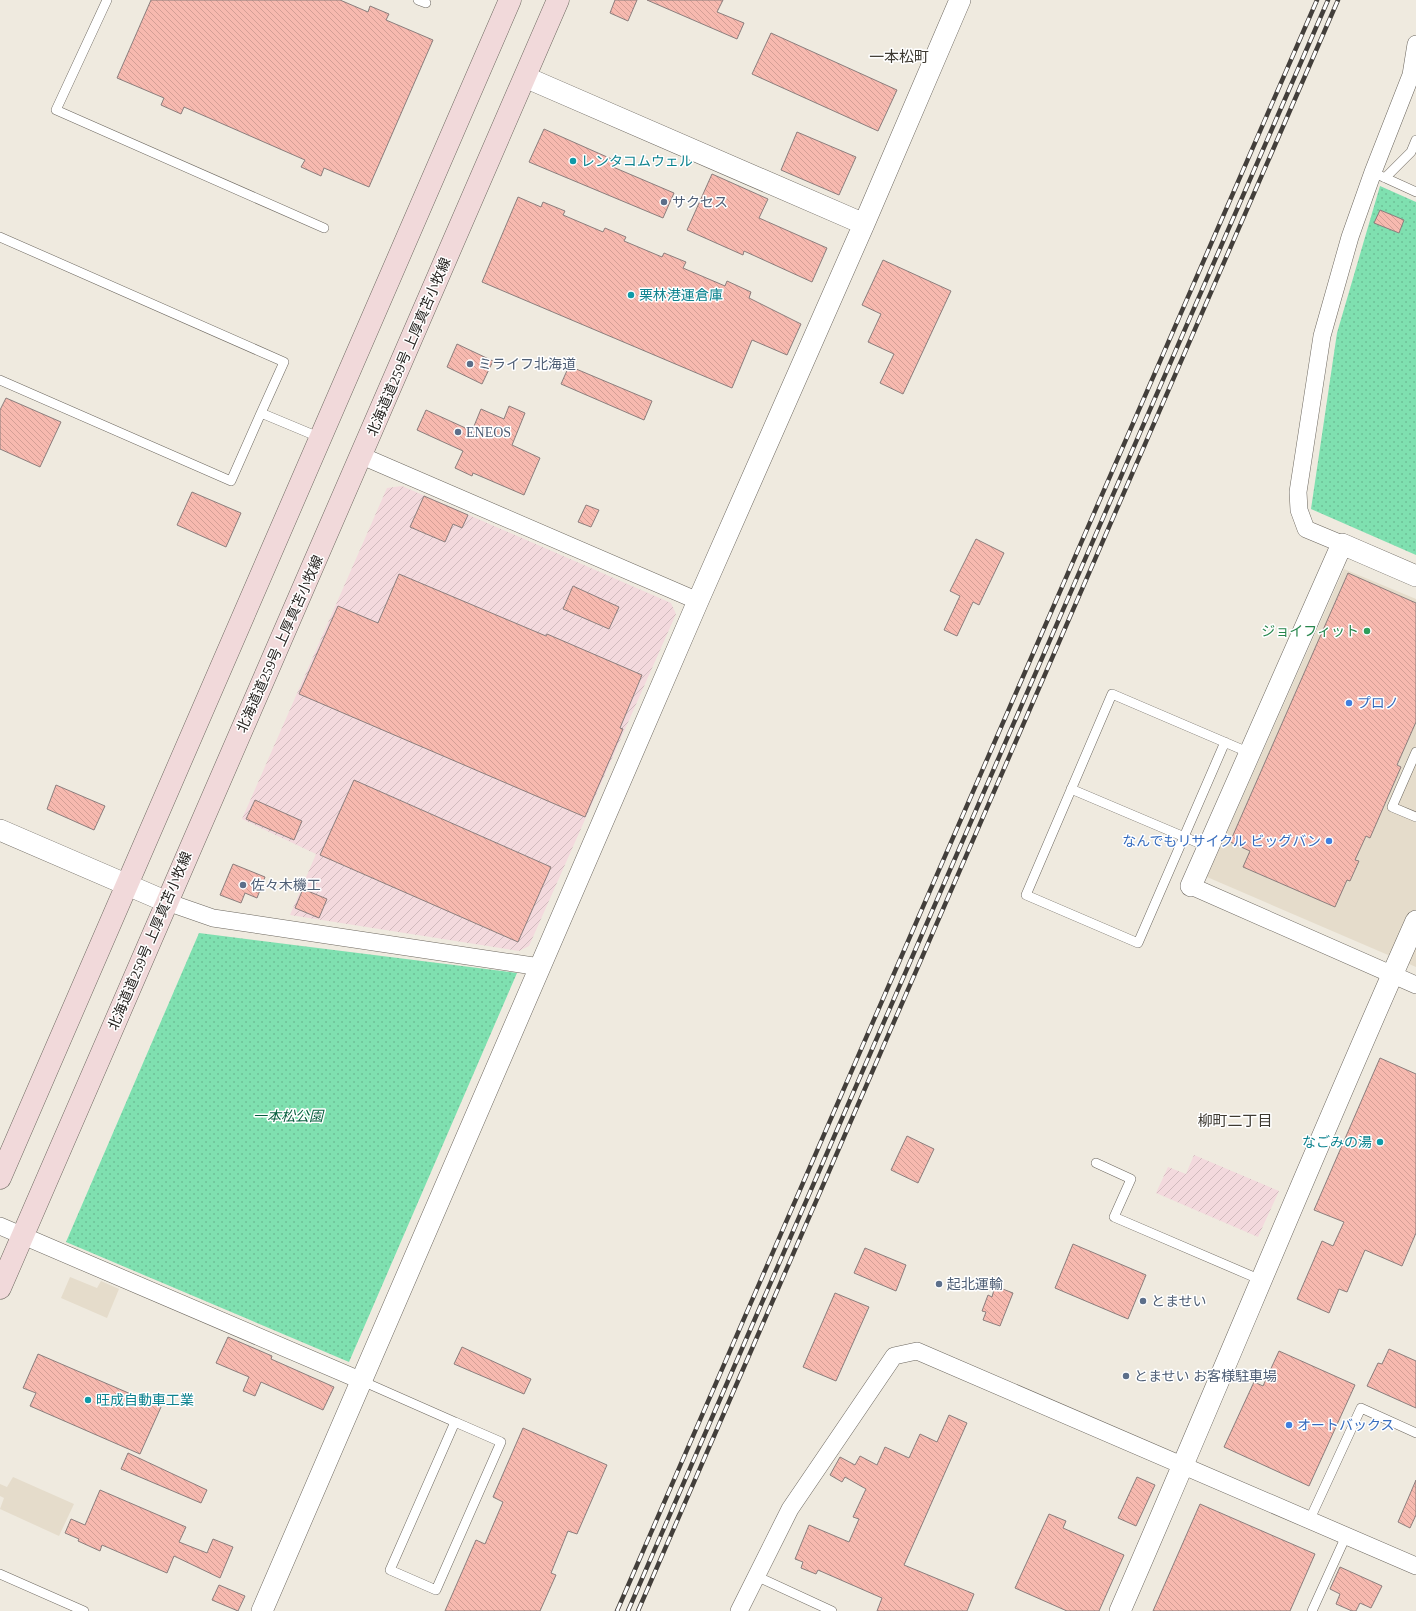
<svg xmlns="http://www.w3.org/2000/svg" width="1416" height="1611" viewBox="0 0 1416 1611" font-family="'Times New Roman','Noto Sans JP',serif">
  <defs>
    <pattern id="industrial-furrows" width="10" height="10" patternUnits="userSpaceOnUse"><rect width="10" height="10" fill="#f3d9dd"/><path d="M-1 1l2-2M0 10L10 0M9 11l2-2" fill="none" stroke="#d0babd"/></pattern>
    <pattern id="green-dots" width="8" height="8" patternUnits="userSpaceOnUse"><rect width="8" height="8" fill="#7fe0b0"/><path d="M2 2h.1M6 6h.1" fill="none" stroke="#6ec097" stroke-width="1.8" stroke-linecap="round"/></pattern>
    <pattern id="building-back-hatch" width="6" height="6" patternUnits="userSpaceOnUse"><rect width="6" height="6" fill="#f7b9af"/><path d="M-1 5l2 2M0 0l6 6M5-1l2 2" fill="none" stroke="#d49f96"/></pattern>
  </defs>
  <rect width="100%" height="100%" fill="#efeadf"/>
  <path fill="#e5dccb" d="M1344 569 1416 599V967L1207 877Z
    M70 1277 97 1288 101 1281 119 1289 107 1318 61 1298Z
    M13 1477 74 1504 59 1536 0 1509 4 1498 0 1496V1484L7 1487Z"/>
  <path fill="url(#industrial-furrows)" d="M402 486 671 603 676 614 529 946 519 951 290 915 316 854 242 819 387 488Z
    M1194 1155 1279 1191 1258 1237 1156 1193 1168 1167 1186 1174Z"/>
  <path fill="url(#green-dots)" d="M1380 186 1416 202V555L1311 509 1337 333Z
    M199 933 517 973 349 1362 66 1242Z"/>
  <path fill="url(#building-back-hatch)" stroke="#8b7e7d" d="M151 0H340L368 12 370 6 389 14 386 20 433 40 369 187 324 168 321 176 301 167 305 160 184 107 181 114 161 105 164 98 117 78Z
    M615 0H637L628 21 610 13Z
    M647 0H723L717 12 744 23 737 39Z
    M771 33 897 90 878 131 752 74Z
    M544 129 616 161 613 167 674 193 663 218 529 162Z
    M797 132 856 157 839 195 781 170Z
    M712 174 768 199 759 218 827 248 812 282 744 251 743 255 687 230Z
    M518 197 541 207 543 202 565 211 563 215 603 232 605 228 626 237 624 241 662 257 664 253 686 262 683 268 725 286 727 281 751 292 749 298 801 324 787 355 752 340 732 388 482 282Z
    M1380 210 1404 220 1399 233 1374 223Z
    M883 260 951 291 903 394 880 383 894 354 868 342 881 314 862 305Z
    M457 344 493 361 482 384 447 367Z
    M569 366 652 401 644 420 561 384Z
    M6 398 61 422 40 467 0 449V410Z
    M509 406 525 413 512 445 540 458 524 495 473 473 472 476 455 468 463 451 417 430 426 410 472 431 481 409 504 419Z
    M192 492 241 513 226 547 177 525Z
    M424 496 468 515 462 528 453 524 445 542 410 527Z
    M586 505 599 510 591 527 578 522Z
    M976 539 1004 553 979 605 973 602 957 636 944 630 960 596 950 591Z
    M1348 573 1416 603V722L1397 765 1401 767 1370 838 1366 836 1355 860 1359 861 1350 881 1347 880 1335 907 1243 867 1250 851 1230 842Z
    M399 574 546 636 547 634 642 675 620 728 623 729 585 817 299 694 338 606 378 623Z
    M573 586 619 607 609 629 563 609Z
    M354 780 551 867 518 942 320 855Z
    M56 785 105 806 94 830 47 809Z
    M255 800 302 821 294 840 246 819Z
    M233 864 265 877 257 898 245 893 241 903 220 895Z
    M303 889 327 899 319 918 295 908Z
    M1380 1058 1416 1074V1233L1402 1266 1365 1250 1347 1292 1339 1289 1329 1313 1297 1299 1322 1241 1333 1246 1344 1222 1314 1210Z
    M907 1136 934 1149 918 1183 891 1170Z
    M1073 1244 1146 1275 1128 1319 1055 1288Z
    M865 1248 906 1265 896 1291 854 1273Z
    M995 1286 1013 1293 1000 1326 983 1320 986 1312 982 1311 988 1295 992 1297Z
    M835 1293 869 1307 836 1381 803 1367Z
    M228 1337 272 1356 271 1359 334 1387 323 1410 261 1382 255 1396 243 1391 249 1377 216 1363Z
    M462 1347 531 1379 524 1394 454 1364Z
    M1389 1349 1416 1361V1408L1367 1386 1378 1363 1382 1364Z
    M1279 1351 1355 1385 1309 1486 1224 1447 1254 1382 1263 1386Z
    M38 1354 161 1407 140 1454 30 1406 36 1393 23 1388Z
    M949 1415 967 1423 904 1565 974 1594 967 1611H877L882 1598 818 1570 816 1574 801 1568 803 1562 795 1559 809 1525 849 1542 859 1519 853 1517 866 1489 845 1477 842 1482 830 1475 840 1457 855 1465 860 1456 877 1465 885 1447 909 1458 920 1434 937 1442Z
    M523 1428 607 1465 577 1534 568 1531 551 1573 556 1575 540 1611H445L476 1540 485 1544 503 1502 493 1497Z
    M128 1453 207 1490 201 1503 121 1469Z
    M1137 1477 1155 1485 1136 1526 1118 1518Z
    M1416 1480V1515L1410 1528 1398 1522Z
    M100 1490 186 1527 179 1542 207 1553 213 1539 233 1547 220 1578 174 1556 167 1573 102 1545 100 1551 78 1541 79 1539 65 1533 71 1519 85 1525Z
    M1200 1504 1315 1554 1290 1611H1153Z
    M1049 1514 1066 1521 1063 1528 1124 1555 1099 1611H1067L1015 1588Z
    M1340 1567 1382 1586 1371 1608 1360 1603 1356 1611H1352L1336 1604 1340 1594 1330 1589Z
    M219 1585 245 1596 238 1611 212 1600Z"/>
  <g fill="none" stroke-linecap="round" stroke-linejoin="round">
    <g stroke="#6c675f" stroke-width="10">
      <path id="service" d="M107 0 56 110 324 228
        M418 0 426 3
        M1381 176 1416 192
        M1385 178 1411 152 1416 140
        M0 237 284 362 261 413 321 438
        M0 380 231 481 261 413
        M1225 742 1138 943 1026 895 1112 694 1250 753
        M1416 752 1392 807 1416 817
        M1071 789 1208 847
        M1096 1163 1131 1179 1114 1217 1261 1280
        M362 1381 455 1422 390 1570 436 1590 501 1442 455 1422
        M1309 1521 1361 1408 1416 1433
        M0 1574 84 1611
        M756 1576 832 1611
        M1312 1611 1346 1536"/>
    </g>
    <g stroke="#6c675f" stroke-width="18">
      <path id="minor" d="M362 456 698 601
        M1342 544 1306 529 1299 510 1298 492 1322 336 1350 237 1373 172 1411 75 1416 44
        M1191 886 1416 985
        M167 902 213 918 540 967
        M0 1226 362 1381
        M739 1611 790 1509 894 1356 917 1351 1416 1566"/>
    </g>
    <g stroke="#6c675f" stroke-width="22">
      <path id="tertiary" d="M525 77 864 224
        M0 830 167 902
        M1191 886 1342 544 1416 576
        M262 1611 698 601 864 224 960 0
        M1120 1611C1220 1382 1314 1150 1416 921"/>
    </g>
    <g stroke="#6c675f" stroke-width="23">
      <path id="secondary" d="M0 1178 510 0
        M0 1288 558 0"/>
    </g>
    <use href="#service" stroke="#fff" stroke-width="9"/>
    <use href="#minor" stroke="#fff" stroke-width="17"/>
    <use href="#tertiary" stroke="#fff" stroke-width="21"/>
    <use href="#secondary" stroke="#f1d9da" stroke-width="22"/>
    <g stroke="#433f3b" stroke-width="4.5">
      <path id="rail" d="M617 1611 1317 0
        M628 1611 1328 0
        M638 1611 1338 0"/>
    </g>
    <use href="#rail" stroke="#fff" stroke-width="3" stroke-dasharray="9" stroke-linecap="butt"/>
  </g>
  <g fill="#0f9aa8" stroke="#fff" stroke-width="1.5">
    <circle cx="573" cy="161" r="4"/>
    <circle cx="631" cy="295" r="4"/>
    <circle cx="1380" cy="1142" r="4"/>
    <circle cx="88" cy="1400" r="4"/>
  </g>
  <g fill="#5c6f8a" stroke="#fff" stroke-width="1.5">
    <circle cx="664" cy="202" r="4"/>
    <circle cx="470" cy="364" r="4"/>
    <circle cx="458" cy="432" r="4"/>
    <circle cx="243" cy="885" r="4"/>
    <circle cx="939" cy="1284" r="4"/>
    <circle cx="1143" cy="1301" r="4"/>
    <circle cx="1126" cy="1376" r="4"/>
  </g>
  <circle fill="#2e9e5b" stroke="#fff" stroke-width="1.5" cx="1367" cy="631" r="4"/>
  <g fill="#3f7fe0" stroke="#fff" stroke-width="1.5">
    <circle cx="1349" cy="703" r="4"/>
    <circle cx="1329" cy="841" r="4"/>
    <circle cx="1289" cy="1425" r="4"/>
  </g>
  <g text-anchor="middle" dominant-baseline="central" stroke-width="3" stroke-linejoin="round" paint-order="stroke">
    <g font-size="14" fill="#0d838f" stroke="#fff" text-anchor="start">
      <text x="581" y="161">レンタコムウェル</text>
      <text x="639" y="295">栗林港運倉庫</text>
      <text x="1372" y="1142" text-anchor="end">なごみの湯</text>
      <text x="96" y="1400">旺成自動車工業</text>
    </g>
    <g font-size="14" fill="#4e5e75" stroke="#fff" text-anchor="start">
      <text x="672" y="202">サクセス</text>
      <text x="478" y="364">ミライフ北海道</text>
      <text x="466" y="432">ENEOS</text>
      <text x="251" y="885">佐々木機工</text>
      <text x="947" y="1284">起北運輸</text>
      <text x="1151" y="1301">とませい</text>
      <text x="1134" y="1376">とませい お客様駐車場</text>
    </g>
    <g font-size="14" fill="#25221f" stroke="#fff">
      <text transform="translate(409 347) rotate(-67)">北海道道259号 上厚真苫小牧線</text>
      <text transform="translate(280 644) rotate(-66)">北海道道259号 上厚真苫小牧線</text>
      <text transform="translate(150 941) rotate(-67)">北海道道259号 上厚真苫小牧線</text>
    </g>
    <g font-size="14" fill="#27864d" stroke="#fff" text-anchor="end">
      <text x="1359" y="631">ジョイフィット</text>
    </g>
    <g font-size="14" fill="#366cbe" stroke="#fff" text-anchor="start">
      <text x="1357" y="703">プロノ</text>
      <text x="1321" y="841" text-anchor="end">なんでもリサイクル ビッグバン</text>
      <text x="1297" y="1425">オートバックス</text>
    </g>
    <g font-size="14" font-style="italic" fill="#065d3d" stroke="#fff">
      <text x="288" y="1116">一本松公園</text>
    </g>
    <g font-size="15" fill="#3d3931" stroke="#fff">
      <text x="899" y="57">一本松町</text>
      <text x="1235" y="1121">柳町二丁目</text>
    </g>
  </g>
</svg>
